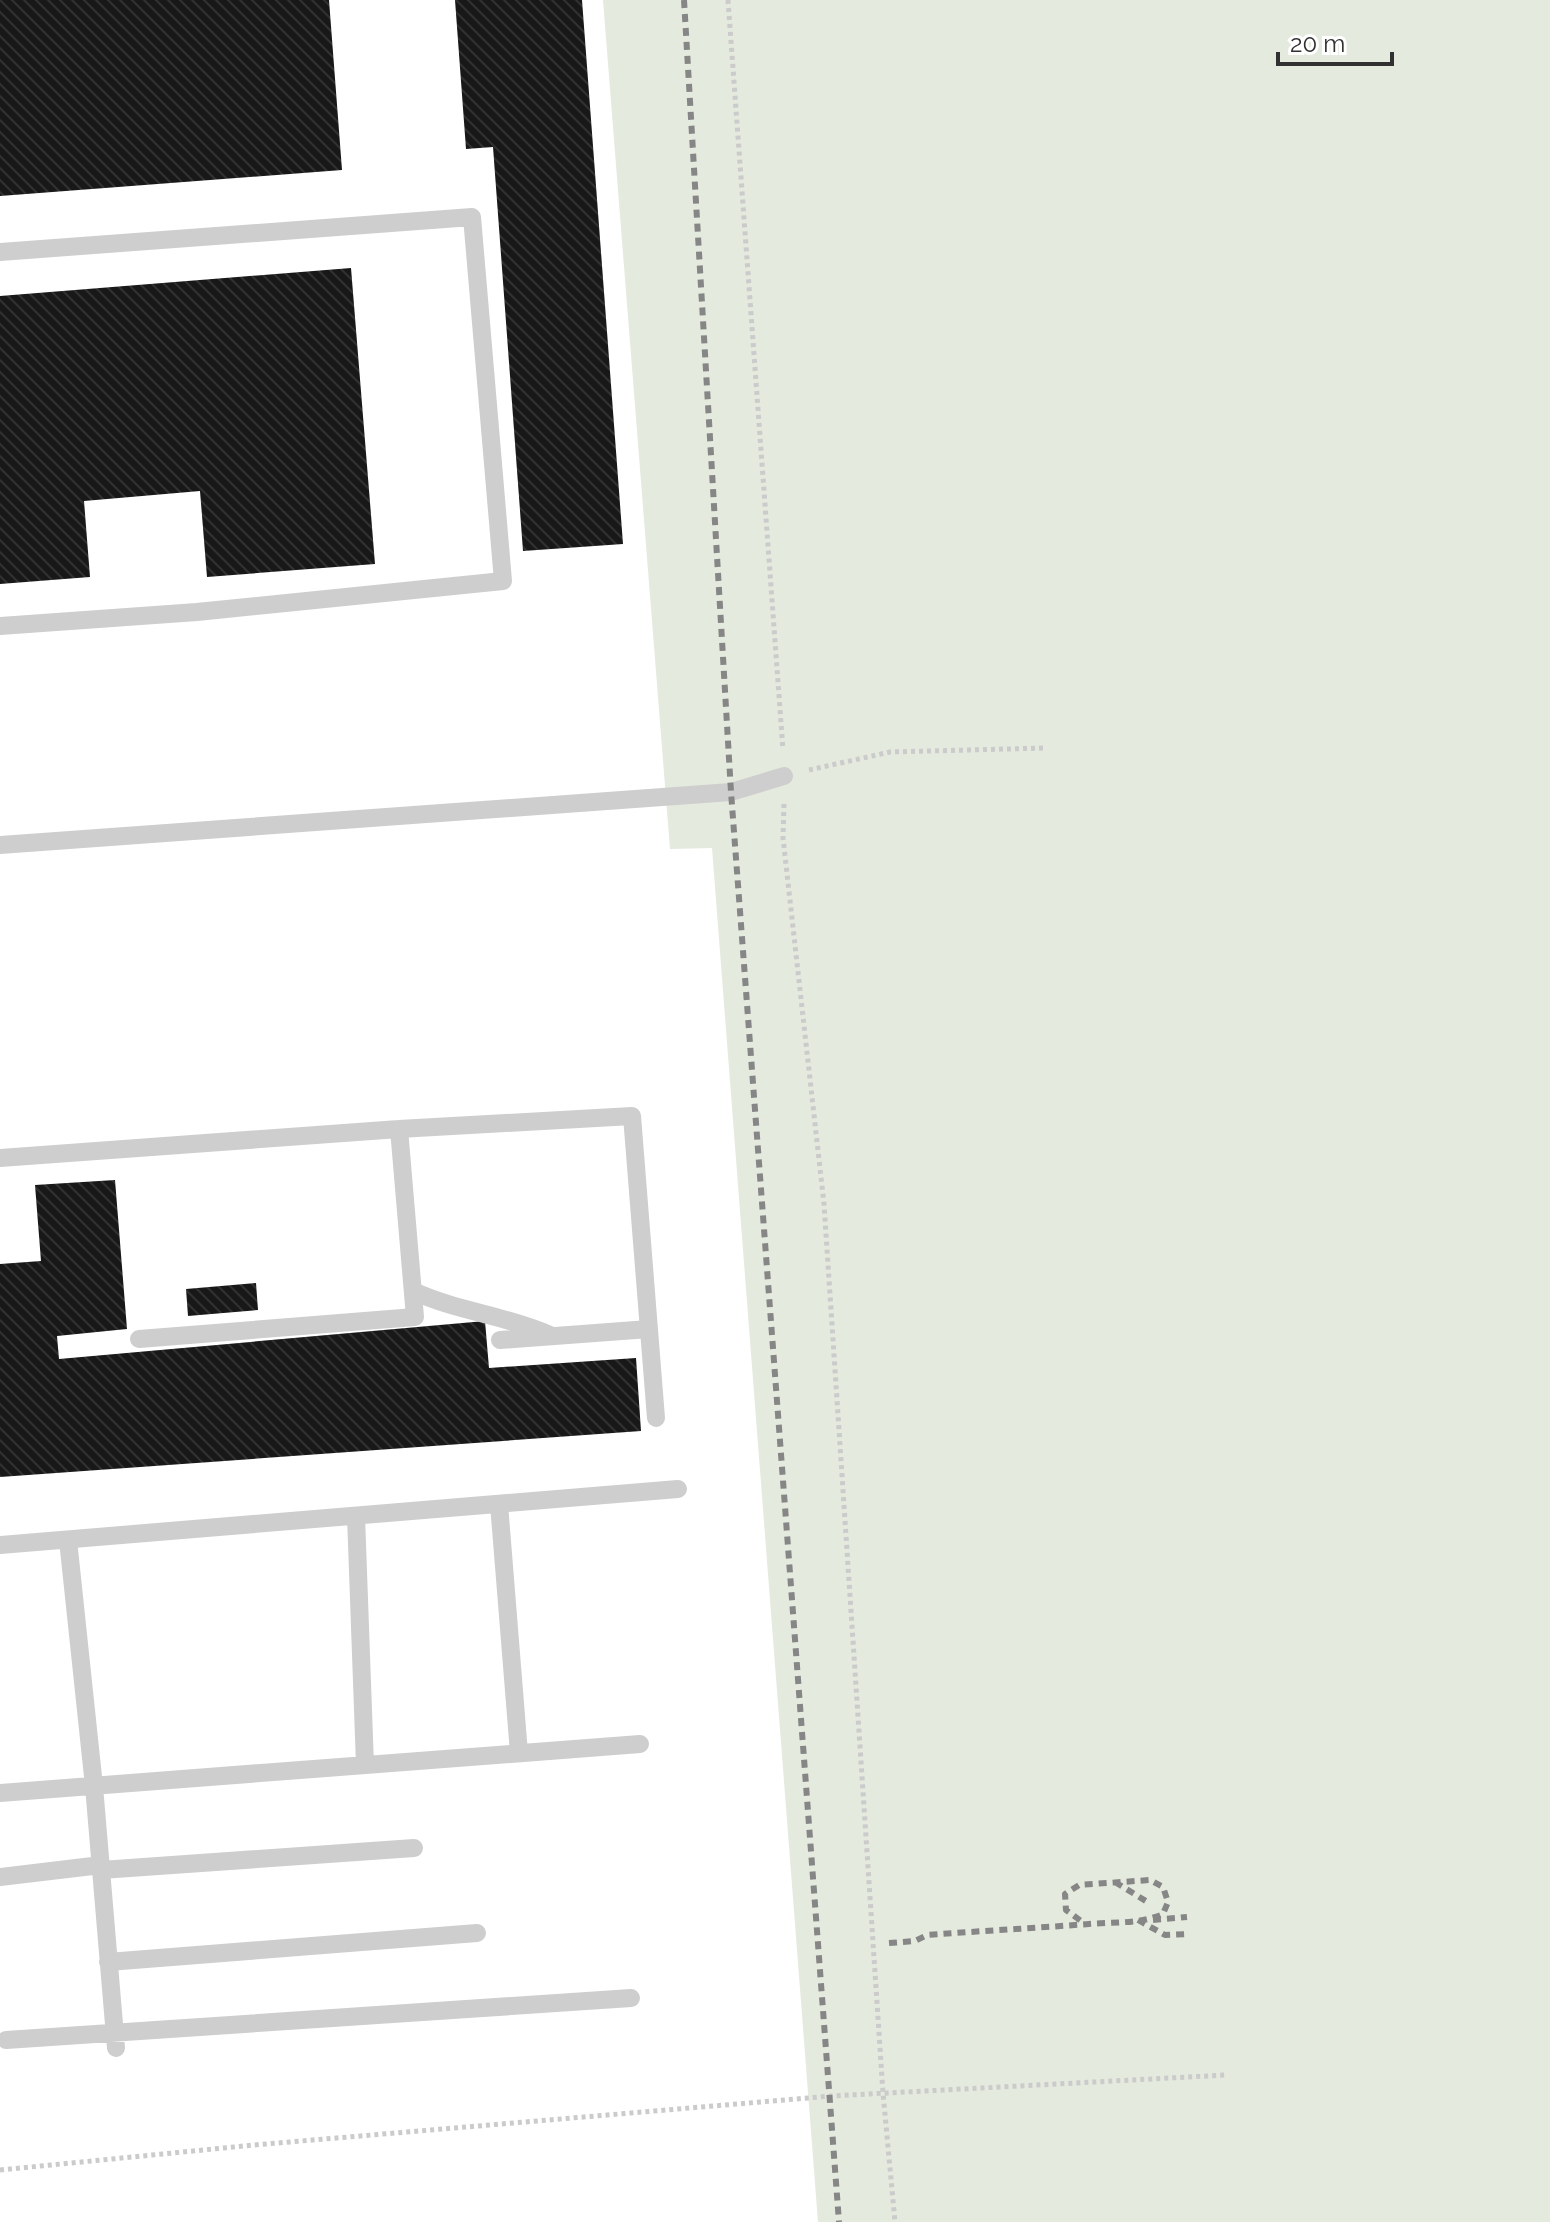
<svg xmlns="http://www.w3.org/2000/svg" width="1550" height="2222" viewBox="0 0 1550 2222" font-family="Raleway,sans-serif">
  <defs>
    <pattern id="building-back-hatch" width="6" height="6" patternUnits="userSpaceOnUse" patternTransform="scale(2)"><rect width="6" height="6" fill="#181818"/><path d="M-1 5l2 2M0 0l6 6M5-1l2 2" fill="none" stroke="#313131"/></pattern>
  </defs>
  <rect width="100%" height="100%" fill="#fff"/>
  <path fill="#e4eadd" d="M603 0H1550V2222H818L712 848 670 849Z"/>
  <path fill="url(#building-back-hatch)" d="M0 0H329L342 170 0 196Z
    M455 0H582L623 544 523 551 493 147 466 149Z
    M351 268 375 564 207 577 200 491 84 501 90 577 0 584V296Z
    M115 1180 127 1329 57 1336 59 1359 485 1321 489 1368 636 1358 641 1431 0 1477V1264L41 1261 35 1185Z
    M256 1283 258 1310 188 1316 186 1289Z"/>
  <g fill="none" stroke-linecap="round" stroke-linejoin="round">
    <path stroke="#cbcbcb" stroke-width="5" stroke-dasharray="4 4" stroke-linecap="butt" d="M728 0 783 750
      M809 770 890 752 1046 748
      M784 804 783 838 824 1204 883 2093 895 2222
      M0 2170 254 2145 831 2096 1226 2075"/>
    <path stroke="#cecece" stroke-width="18" d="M0 252 472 217 503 581 197 612 0 626
      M0 845 731 792 784 776
      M0 1158 399 1129 632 1116 656 1418
      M413 1291C459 1312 505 1315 550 1335
      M139 1339 415 1317 399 1129
      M500 1340 649 1329
      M499 1504 519 1753
      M356 1516 365 1765
      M68 1540 94 1786 116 2048
      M0 1545 678 1489
      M0 1793 640 1744
      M101 1870 414 1848
      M0 1877 101 1865
      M108 1962 477 1933
      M6 2040 631 1998"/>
    <path stroke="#868686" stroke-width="6" stroke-dasharray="8 6" stroke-linecap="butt" d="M684 0 731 792 839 2222
      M1115 1882 1149 1903
      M1138 1920 1165 1935 1189 1934
      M1153 1920 1187 1917
      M889 1943 915 1941 927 1935C981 1931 1035 1928 1089 1924 1113 1922 1141 1924 1163 1914L1168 1902 1163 1887 1150 1880 1079 1885 1065 1894 1066 1910 1085 1924"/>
  </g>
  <path d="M1278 52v12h114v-12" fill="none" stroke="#313131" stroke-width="4"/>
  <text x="1290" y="52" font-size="24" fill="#313131" stroke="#ffffff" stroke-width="6" paint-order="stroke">20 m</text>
</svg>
